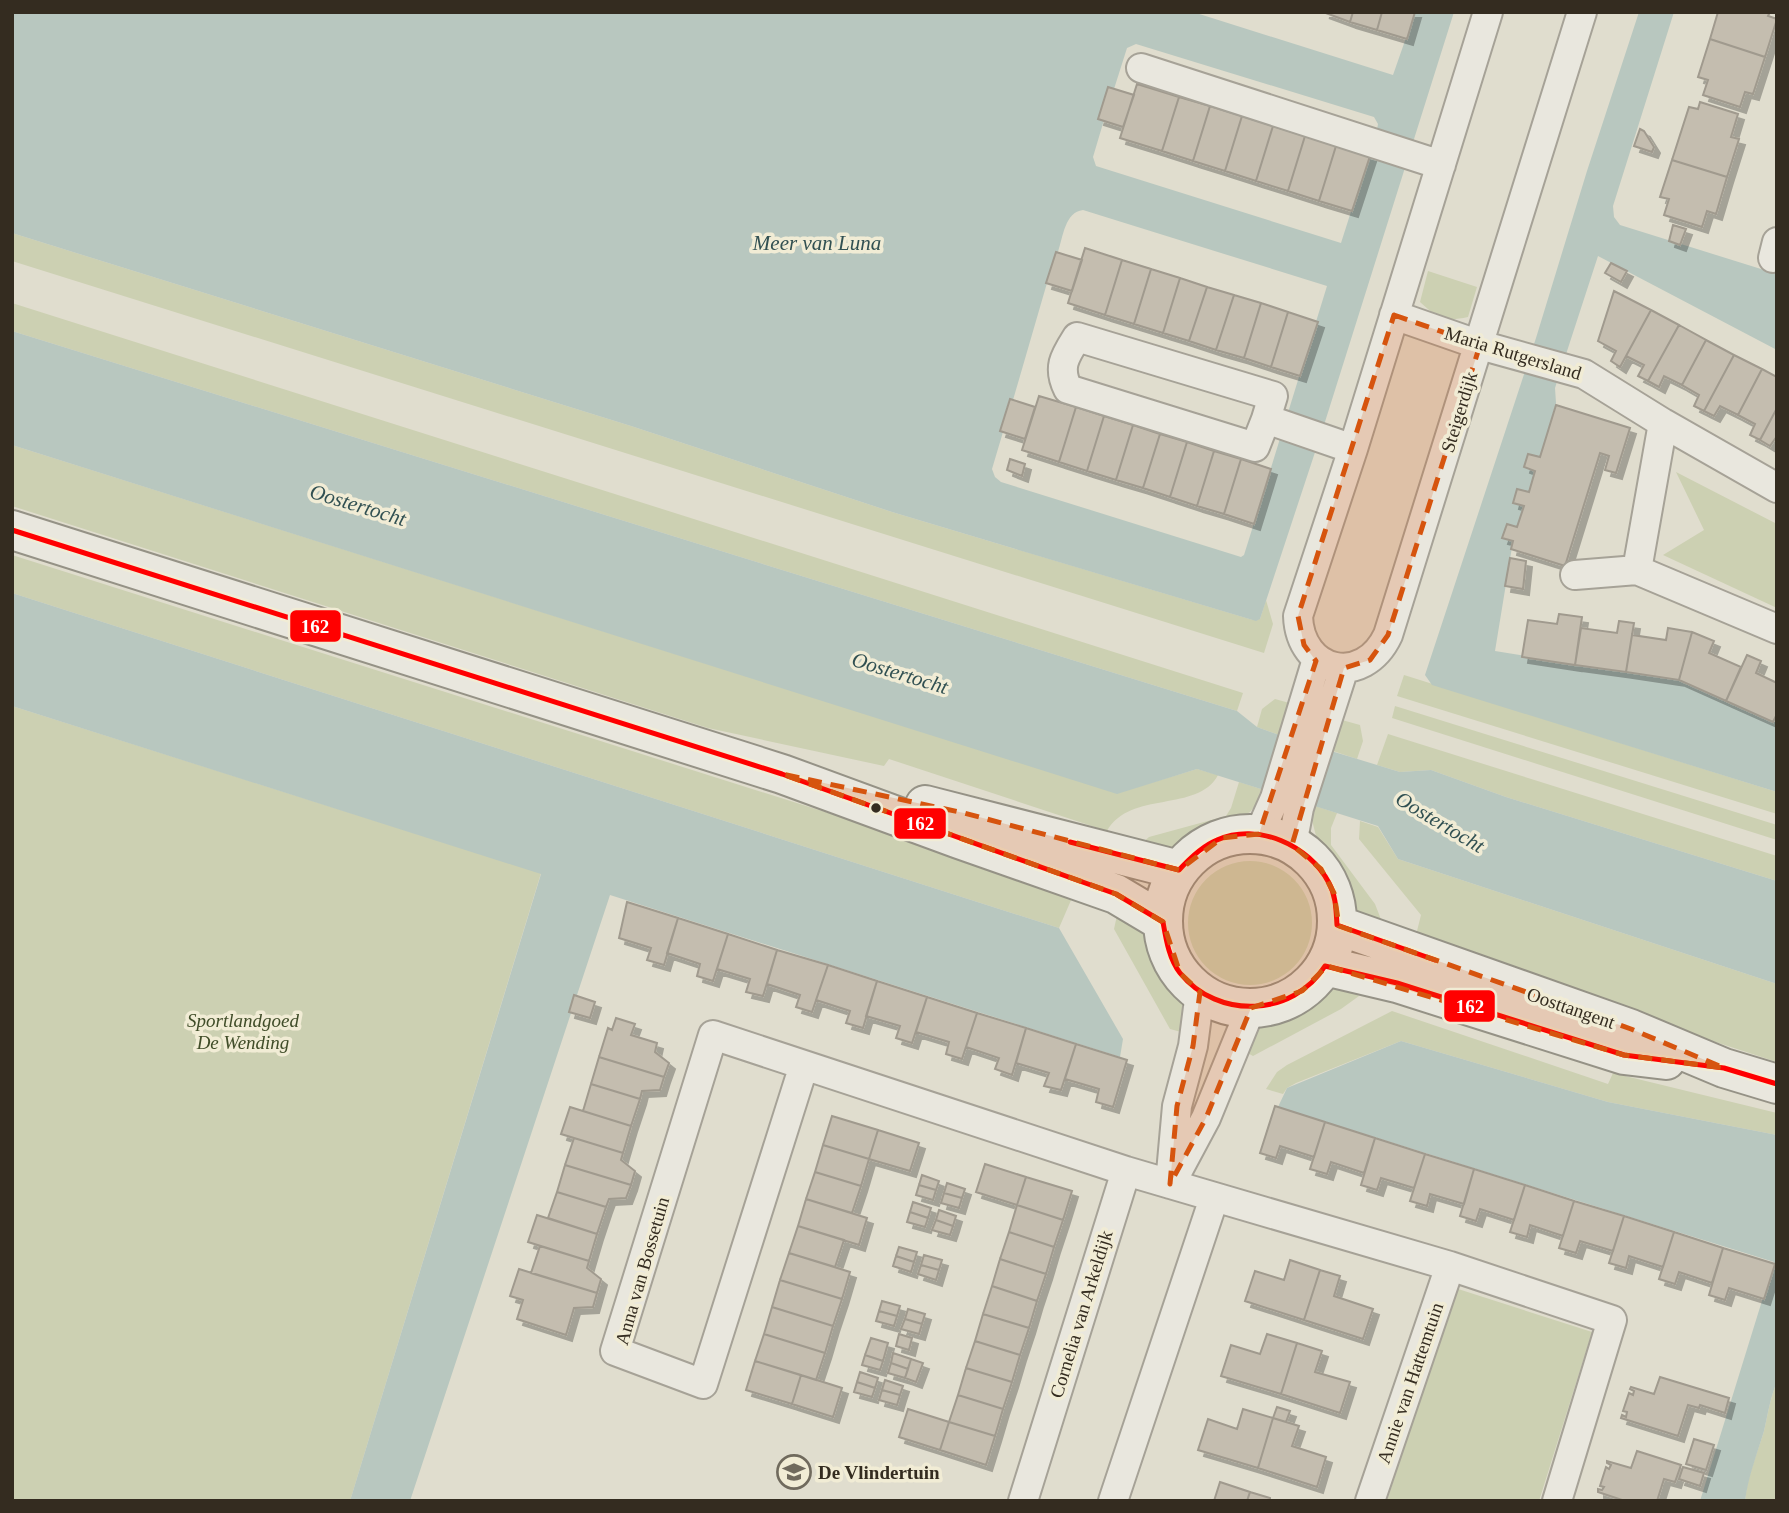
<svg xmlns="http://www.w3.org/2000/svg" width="1789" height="1513" viewBox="0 0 1789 1513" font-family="'Times New Roman',serif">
  <defs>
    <filter id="shadow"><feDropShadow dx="6" dy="6" stdDeviation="0" flood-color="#0004"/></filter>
  </defs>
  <rect width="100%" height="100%" fill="#e0ddce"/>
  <path fill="#ccd0b2" d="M12 233 631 426 892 512 1253 620 1260 619 1266 600 1273 624 1264 653 12 261Z
    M1428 271 1477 287 1468 317C1444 322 1437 318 1420 302Z
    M12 303 1243 693 1237 711 12 331Z
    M12 445 1117 793 1197 769 1218 775C1198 813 1130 790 1107 831L889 759 884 766 708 728 12 506Z
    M1676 472 1777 524V608L1663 555 1704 530Z
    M12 555 1075 891 1059 928 12 593Z
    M1404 675 1777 792V814L1397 696Z
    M1275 699 1293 704 1282 736 1257 727 1262 709Z
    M12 706 541 873 350 1501H12Z
    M1395 706 1777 825V840L1392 718Z
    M1342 720 1360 725 1363 741 1357 759 1330 750Z
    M1388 734 1777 856V881L1506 797 1431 770 1400 772 1377 765Z
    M1239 782 1261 789 1256 805 1250 812 1236 820 1205 831 1189 843 1174 849 1141 844 1149 837 1226 816 1231 808Z
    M1315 806 1337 813 1331 828V845L1375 904 1382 922 1360 920 1345 891 1338 873 1317 840 1312 820Z
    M1360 821 1378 827 1398 859 1777 984V1062L1568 994 1415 939 1421 915 1359 839Z
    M1188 923a62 62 0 1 1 124 0a62 62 0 1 1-124 0Z
    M1118 911 1148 935 1174 981 1182 1003 1184 1014 1181 1032 1170 1029 1114 929Z
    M1346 986 1359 996 1341 1009 1253 1056 1242 1050 1253 1027 1289 1013 1318 995Z
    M1392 1011 1608 1084 1613 1073 1777 1113V1135L1608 1102 1401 1041 1296 1083 1287 1088 1283 1094 1266 1089 1277 1072 1287 1065Z
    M1455 1288 1592 1332 1539 1501H1387Z
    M1777 1382V1501H1745C1747 1477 1757 1454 1764 1431 1768 1414 1770 1398 1777 1382Z"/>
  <path fill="#b8c7bf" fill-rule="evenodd" d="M12 12H1193L1393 75 1415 12H1454L1324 425 1260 619 1256 621 892 512 631 426 12 233ZM1136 44 1374 117 1378 124 1377 130 1341 243 1096 166 1093 157 1104 120 1098 118 1108 87 1114 89 1127 48ZM1083 210 1327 286 1254 523 1244 555 1241 557 1001 482 995 477 992 469 1003 432 1000 430 1009 400H1013L1056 252H1058C1063 237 1065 212 1083 210Z
    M1639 12H1674L1613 206 1614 217 1620 225 1777 274V350L1598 256 1555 388 1556 403 1540 457 1528 454 1524 467 1535 471 1529 492 1517 489 1513 502 1524 506 1517 527 1507 524 1502 537 1513 541 1495 651 1679 680 1777 723V792L1432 685 1425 675 1536 338 1587 171Z
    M12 331 1237 711 1257 727 1282 736 1400 772 1431 770 1506 797 1777 881V984L1398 859 1378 826 1197 769 1117 794 12 445Z
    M12 593 1059 928 1123 1039 1120 1057 610 895 410 1501H350L541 874 12 706Z
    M1401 1041 1608 1102 1777 1135V1382C1770 1398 1768 1414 1764 1431 1757 1454 1748 1477 1745 1501H1700L1774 1262 1278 1107 1287 1088Z"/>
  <path fill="#c4bdaf" stroke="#a09a8e" stroke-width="2" filter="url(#shadow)" d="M1323 12H1353L1350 22Z
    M1353 12H1382L1377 30 1350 22Z
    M1382 12H1415L1407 39 1377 30Z
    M1718 12H1770L1768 16 1777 19 1765 57 1710 39Z
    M1710 39 1765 57 1753 94 1745 92 1740 107 1703 95 1708 80 1698 77Z
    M1137 84 1179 97 1162 151 1120 138Z
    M1108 87 1134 95 1123 127 1098 119Z
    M1179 97 1210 106 1193 161 1162 151Z
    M1700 102 1738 114 1731 137 1739 139 1727 177 1672 160 1689 107 1698 109Z
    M1210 106 1242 116 1225 171 1193 161Z
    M1242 116 1273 126 1256 181 1225 171Z
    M1273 126 1305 136 1288 191 1256 181Z
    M1640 129 1644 131 1654 147 1652 152 1634 146Z
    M1305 136 1336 146 1319 201 1288 191Z
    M1336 146 1370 156 1352 211 1319 201Z
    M1672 160 1727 177 1716 214 1707 211 1702 227 1664 215 1669 199 1660 197Z
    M1673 225 1686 229 1680 245 1669 241Z
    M1085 248 1122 260 1105 315 1068 303Z
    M1056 252 1082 260 1072 291 1046 283Z
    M1122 260 1151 269 1134 324 1105 315Z
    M1611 263 1627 271 1621 282 1605 273Z
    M1151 269 1180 278 1163 333 1134 324Z
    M1180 278 1207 287 1189 341 1163 333Z
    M1207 287 1234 295 1216 350 1189 341Z
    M1614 291 1651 310 1620 367 1611 361 1616 351 1598 341Z
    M1234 295 1261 303 1244 358 1216 350Z
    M1261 303 1288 312 1271 367 1244 358Z
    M1651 310 1679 325 1648 381 1638 376 1644 365 1626 356Z
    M1288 312 1318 322 1300 376 1271 367Z
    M1679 325 1706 340 1682 385 1664 376 1659 387 1648 381Z
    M1706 340 1734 355 1704 411 1694 406 1699 395 1682 385Z
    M1734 355 1762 369 1738 415 1720 406 1714 416 1704 411Z
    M1762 369 1777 377V408L1760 440 1750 435 1755 424 1738 415Z
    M1039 396 1076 407 1059 462 1022 450Z
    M1010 399 1035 407 1025 439 1000 431Z
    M1556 405 1630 428 1616 473 1605 470 1609 456 1600 453 1565 566 1511 549 1513 541 1502 538 1507 524 1517 527 1524 506 1513 503 1517 489 1529 492 1535 471 1524 467 1528 454 1540 457Z
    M1076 407 1104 416 1087 471 1059 462Z
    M1777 408V436L1770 446 1760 440Z
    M1104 416 1133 425 1116 480 1087 471Z
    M1133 425 1160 434 1143 488 1116 480Z
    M1160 434 1187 442 1170 497 1143 488Z
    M1187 442 1214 451 1197 506 1170 497Z
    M1214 451 1241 459 1224 514 1197 506Z
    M1010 459 1025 464 1022 476 1007 470Z
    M1241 459 1271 469 1254 524 1224 514Z
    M1510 558 1526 561 1523 589 1505 586Z
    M1559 614 1582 617 1575 665 1522 657 1528 620 1557 624Z
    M1619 621 1634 623 1626 672 1575 665 1581 628 1617 633Z
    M1668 628 1692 632 1679 680 1626 672 1632 635 1666 640Z
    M1692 632 1714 641 1709 653 1741 667 1726 701 1679 680Z
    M1747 655 1761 661 1756 673 1777 683V714L1773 722 1726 701Z
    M627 902 678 918 664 965 647 960 651 948 619 938Z
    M678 918 728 934 713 981 697 976 700 964 667 953Z
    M728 934 777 950 763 996 746 992 750 979 717 969Z
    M777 950 828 965 812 1012 796 1007 800 995 767 984Z
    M828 965 877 981 863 1028 846 1023 850 1011 816 1000Z
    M877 981 927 997 912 1043 896 1038 900 1026 866 1016Z
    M574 995 595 1002 590 1018 569 1012Z
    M927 997 977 1013 962 1059 946 1054 949 1042 916 1032Z
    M977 1013 1026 1028 1012 1075 995 1069 999 1058 966 1047Z
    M616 1018 635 1024 631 1035 657 1043 655 1052 669 1063 664 1077 599 1057 608 1028 612 1030Z
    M1026 1028 1076 1044 1061 1090 1044 1086 1049 1073 1016 1063Z
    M1076 1044 1127 1060 1113 1107 1096 1102 1099 1089 1065 1079Z
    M599 1057 664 1077 660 1090 642 1091 640 1099 591 1084Z
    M591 1084 640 1099 631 1126 583 1111Z
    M1275 1106 1325 1122 1314 1157 1280 1146 1276 1158 1260 1153Z
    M570 1107 631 1126 623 1153 561 1134Z
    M832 1116 878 1130 869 1159 823 1145Z
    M1325 1122 1375 1138 1364 1173 1331 1162 1327 1174 1310 1169Z
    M878 1130 919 1143 910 1171 869 1159Z
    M574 1138 623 1153 621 1160 635 1171 631 1185 565 1165Z
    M1375 1138 1425 1154 1414 1188 1381 1178 1377 1190 1361 1185Z
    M823 1145 869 1159 861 1186 815 1172Z
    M1425 1154 1474 1169 1464 1204 1430 1194 1427 1206 1410 1201Z
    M985 1164 1026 1177 1017 1205 976 1192Z
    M565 1165 631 1185 626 1198 609 1199 606 1207 557 1192Z
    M1474 1169 1525 1185 1514 1220 1480 1209 1476 1221 1460 1216Z
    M815 1172 861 1186 852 1213 806 1199Z
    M922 1175 939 1181 936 1190 919 1185Z
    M1026 1177 1072 1191 1063 1220 1017 1205Z
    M947 1183 965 1189 962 1198 944 1193Z
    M919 1185 936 1190 933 1200 916 1195Z
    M1525 1185 1574 1201 1563 1236 1530 1225 1527 1237 1510 1232Z
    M557 1192 606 1207 597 1234 548 1218Z
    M944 1193 962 1198 959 1208 941 1203Z
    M806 1199 867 1218 859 1245 798 1226Z
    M1574 1201 1624 1216 1613 1251 1580 1241 1576 1253 1559 1248Z
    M913 1202 931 1208 928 1218 910 1212Z
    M1017 1205 1063 1220 1054 1247 1009 1232Z
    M939 1210 956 1216 953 1226 936 1220Z
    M910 1212 928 1218 925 1227 907 1222Z
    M537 1215 597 1234 589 1261 528 1242Z
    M1624 1216 1674 1232 1663 1267 1629 1256 1626 1268 1609 1263Z
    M936 1220 953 1226 950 1235 932 1230Z
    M798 1226 844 1240 835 1267 789 1253Z
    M1009 1232 1054 1247 1046 1274 1000 1259Z
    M1674 1232 1723 1248 1712 1283 1679 1272 1675 1284 1659 1279Z
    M540 1246 589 1261 587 1268 601 1279 597 1293 531 1273Z
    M899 1247 917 1252 914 1262 896 1256Z
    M1723 1248 1775 1264 1764 1299 1729 1288 1725 1300 1709 1295Z
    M789 1253 850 1272 842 1299 780 1280Z
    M924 1255 942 1260 939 1270 921 1265Z
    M896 1256 914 1262 911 1272 893 1266Z
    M1000 1259 1046 1274 1037 1301 992 1286Z
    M1290 1260 1320 1270 1304 1320 1245 1301 1255 1271 1284 1280Z
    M921 1265 939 1270 936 1280 918 1274Z
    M519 1269 597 1293 593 1307 574 1308 566 1335 517 1319 523 1300 510 1296Z
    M1320 1270 1340 1276 1334 1296 1373 1309 1363 1339 1304 1320Z
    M780 1280 842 1299 833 1326 772 1307Z
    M992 1286 1037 1301 1029 1328 983 1314Z
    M882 1301 900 1306 897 1316 879 1311Z
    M772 1307 833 1326 825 1353 764 1334Z
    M908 1309 925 1314 922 1324 905 1319Z
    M879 1311 897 1316 894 1326 876 1321Z
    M983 1314 1029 1328 1020 1355 975 1341Z
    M905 1319 922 1324 919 1334 901 1329Z
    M764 1334 825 1353 816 1380 755 1361Z
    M899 1334 912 1338 909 1350 896 1346Z
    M1267 1334 1297 1343 1281 1394 1221 1376 1231 1345 1260 1354Z
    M871 1338 888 1343 883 1361 865 1355Z
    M975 1341 1020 1355 1012 1382 966 1368Z
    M1297 1343 1322 1351 1315 1372 1350 1382 1340 1413 1281 1394Z
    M893 1353 911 1359 908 1369 891 1363Z
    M865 1355 883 1361 880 1370 862 1365Z
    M911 1359 923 1363 916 1382 905 1378Z
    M755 1361 801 1375 792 1404 746 1390Z
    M891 1363 908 1369 905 1378 888 1373Z
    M966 1368 1012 1382 1003 1409 958 1395Z
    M860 1372 878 1378 875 1388 857 1382Z
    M801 1375 842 1388 833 1417 792 1404Z
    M1660 1377 1729 1398 1725 1413 1700 1405 1699 1408 1688 1405 1678 1436 1621 1418 1622 1415 1626 1417 1627 1412 1623 1411 1629 1393 1633 1395 1634 1391 1630 1389 1631 1387 1654 1394Z
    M885 1380 903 1386 900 1395 882 1390Z
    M857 1382 875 1388 872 1397 854 1392Z
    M882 1390 900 1395 897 1405 879 1400Z
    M958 1395 1003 1409 995 1436 949 1422Z
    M1277 1407 1290 1411 1286 1422 1273 1418Z
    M908 1409 949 1422 940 1450 899 1437Z
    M1243 1409 1273 1418 1258 1468 1198 1450 1208 1419 1237 1429Z
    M1273 1418 1299 1426 1292 1446 1326 1457 1317 1487 1258 1468Z
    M949 1422 995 1436 986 1465 940 1450Z
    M1694 1439 1714 1445 1706 1470 1686 1464Z
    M1637 1451 1681 1465 1675 1482 1664 1479 1657 1501H1625L1598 1492V1489L1602 1490 1604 1487 1600 1486 1606 1467 1609 1469 1611 1465 1607 1463V1461L1631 1468Z
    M1683 1467 1704 1473 1700 1486 1679 1479Z
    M1220 1482 1250 1492 1247 1501H1214Z
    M1250 1492 1270 1498V1501H1247Z"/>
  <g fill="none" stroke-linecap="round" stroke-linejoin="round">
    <g stroke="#a6a297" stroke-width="32">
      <path id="street" d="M1488 12 1353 449 1298 616C1300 673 1363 688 1388 635L1582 12
        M1141 68 1441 165
        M1773 258 1777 242
        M1394 315 1480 345 1584 374 1663 423 1777 488
        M1266 419 1255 447 1068 389C1057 367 1065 356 1077 337L1273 396 1266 419 1353 449
        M1637 570 1663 423
        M1575 575 1637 570 1777 629
        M1259 834 1275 798 1317 659
        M1292 845 1299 808 1344 668
        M804 1065 703 1384 615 1351 713 1035 1126 1171 1450 1266 1612 1320 1557 1501
        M1175 1176 1206 1118 1251 1008
        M1170 1184 1177 1106 1193 1046 1200 992
        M1023 1501 1126 1171
        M1113 1501 1214 1198
        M1370 1501 1450 1266"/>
    </g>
    <g stroke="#959286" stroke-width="42">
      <path id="secondary" d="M12 530 782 774 959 839 1116 894 1163 922
        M925 805 1179 870
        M1163 921a87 87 0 1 1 174 0a87 87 0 1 1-174 0Z
        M1337 925 1631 1029 1724 1068 1777 1084
        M1325 966 1397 983 1624 1055 1666 1060"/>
    </g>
    <use href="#street" stroke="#e9e7de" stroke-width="28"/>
    <use href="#secondary" stroke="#e9e7de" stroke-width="38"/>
    <g stroke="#f1ecd5" stroke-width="10">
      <path id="bus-1" d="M12 530 782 774 1116 894 1163 922C1166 939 1169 959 1180 973 1218 1020 1293 1017 1325 966L1397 983 1624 1055 1724 1068 1777 1084
        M1070 842 1179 870C1190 858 1202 846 1217 840 1258 822 1309 845 1329 883 1336 896 1336 910 1337 925L1435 960"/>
    </g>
    <use href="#bus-1" stroke="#f00" stroke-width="5"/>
  </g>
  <path fill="#d6540e" fill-opacity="0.2" stroke="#d6540e" stroke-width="5" stroke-dasharray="14 9" stroke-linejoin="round" d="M1394 315 1480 345 1388 635 1370 660 1344 668 1292 845 1321 869 1334 893 1339 926 1631 1029 1724 1068 1624 1055 1327 966 1302 991 1251 1008 1206 1118 1170 1184 1177 1106 1193 1046 1200 992 1180 973 1163 922 1116 894 782 774 964 813 1179 870 1222 838 1259 834 1316 661 1304 645 1298 616Z"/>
  <defs>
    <g id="school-ring" transform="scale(1.75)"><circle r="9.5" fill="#f1ecd5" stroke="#706a5d" stroke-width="1.5"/><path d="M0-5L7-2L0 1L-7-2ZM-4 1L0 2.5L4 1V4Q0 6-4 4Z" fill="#706a5d"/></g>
  </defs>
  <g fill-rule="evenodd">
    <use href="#school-ring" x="794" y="1472"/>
  </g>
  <circle fill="#342c20" stroke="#f1ecd5" stroke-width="2.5" cx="876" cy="808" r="6"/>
  <g text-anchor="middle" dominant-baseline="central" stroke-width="7" stroke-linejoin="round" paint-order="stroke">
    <g font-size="19" fill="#342c20" stroke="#f1ecd5">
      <text transform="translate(1513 353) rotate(17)">Maria Rutgersland</text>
      <text transform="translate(1459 412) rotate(-73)">Steigerdijk</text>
      <text transform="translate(1571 1008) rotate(19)">Oosttangent</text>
      <text transform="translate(642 1271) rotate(-74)">Anna van Bossetuin</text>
      <text transform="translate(1081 1314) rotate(-73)">Cornelia van Arkeldijk</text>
      <text transform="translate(1410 1383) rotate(-71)">Annie van Hattemtuin</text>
    </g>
    <g font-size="19" font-style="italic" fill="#404d29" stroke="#f1ecd5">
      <text x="243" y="1020">Sportlandgoed<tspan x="243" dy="22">De Wending</tspan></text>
    </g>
    <g font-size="19" font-weight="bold" fill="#342c20" stroke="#f1ecd5" text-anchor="start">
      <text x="818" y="1472">De Vlindertuin</text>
    </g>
    <g font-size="21" font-style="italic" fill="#315052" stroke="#f1ecd5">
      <text x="817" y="243">Meer van Luna</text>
      <text transform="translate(358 505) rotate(17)">Oostertocht</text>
      <text transform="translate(900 673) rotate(17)">Oostertocht</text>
      <text transform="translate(1440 822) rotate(31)">Oostertocht</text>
    </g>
  </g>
  <g stroke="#f1ecd5" stroke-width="2.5">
    <rect x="289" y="609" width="53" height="34" rx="7" fill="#f00"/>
    <rect x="893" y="807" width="54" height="33" rx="7" fill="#f00"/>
    <rect x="1443" y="989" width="53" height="34" rx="7" fill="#f00"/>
  </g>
  <g font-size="19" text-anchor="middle" font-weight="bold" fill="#fff">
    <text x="315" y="633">162</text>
    <text x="920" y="830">162</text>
    <text x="1470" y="1013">162</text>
  </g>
  <rect width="1789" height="1513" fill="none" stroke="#342c20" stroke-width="28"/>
</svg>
